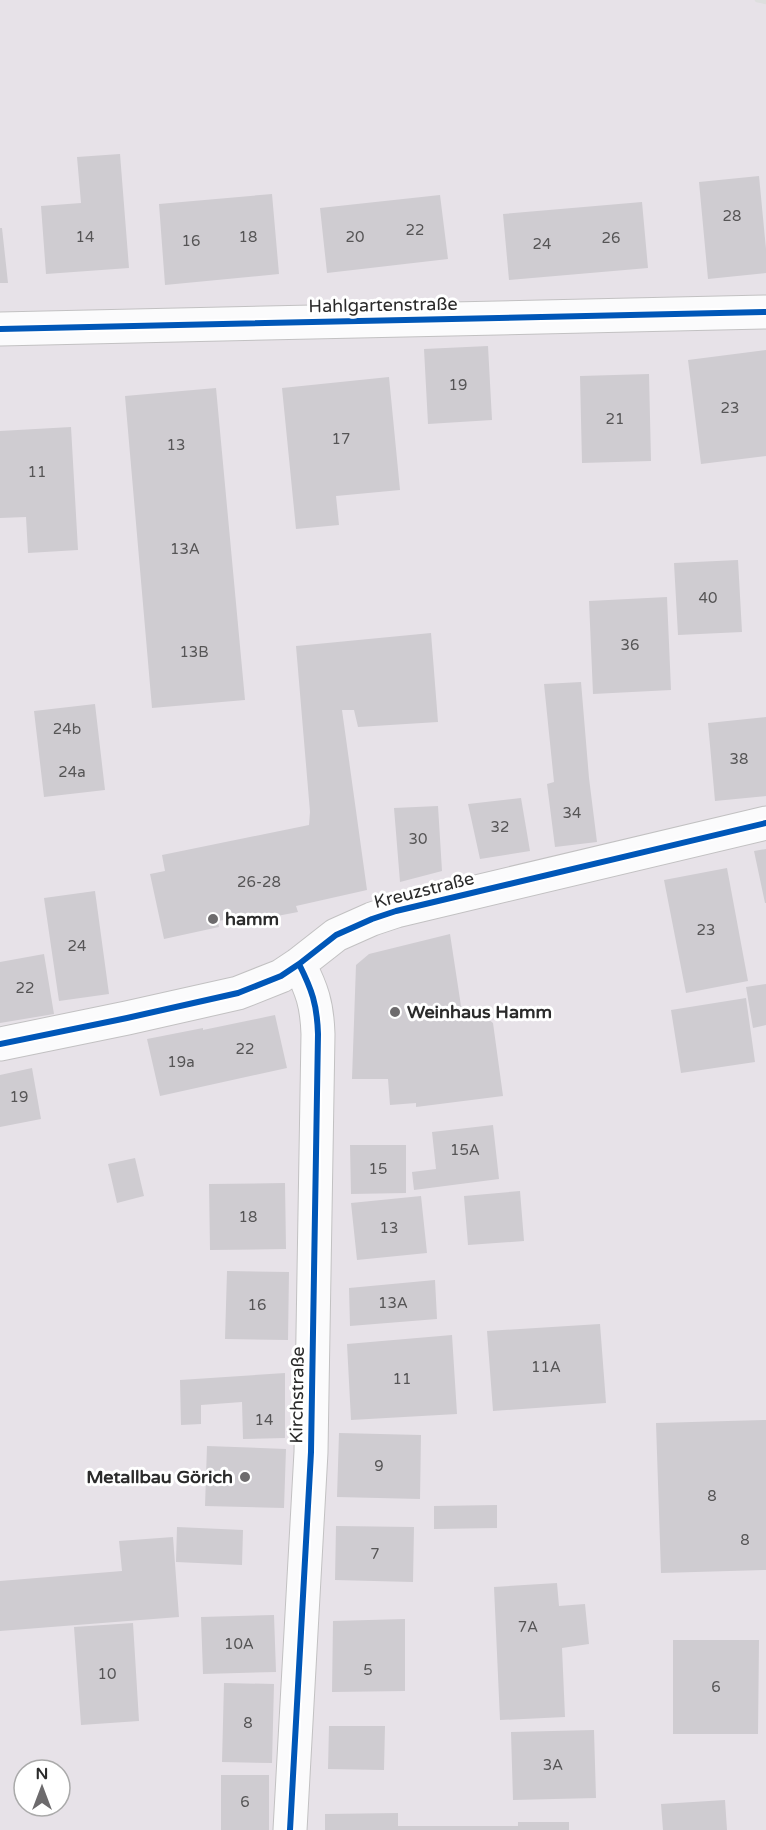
<svg xmlns="http://www.w3.org/2000/svg" width="766" height="1830" viewBox="0 0 766 1830" font-family="'Varela Round',sans-serif">
  <rect width="100%" height="100%" fill="#e7e2e8"/>
  <path fill="#cfccd1" d="M120 154 129 268 46 274 41 206 81 203 77 157Z
    M759 176 766 249V273L708 279 699 182Z
    M272 194 279 274 165 285 159 204Z
    M440 195 448 259 327 273 320 208Z
    M642 202 648 268 509 280 503 214Z
    M0 228H2L8 283H0Z
    M488 346 492 420 428 424 424 349Z
    M766 350V456L701 464 688 360Z
    M649 374 651 461 582 463 580 376Z
    M389 377 400 490 336 496 339 525 296 529 282 388Z
    M216 388 245 700 152 708 125 396Z
    M71 427 78 550 28 553 26 517 0 518V431Z
    M738 560 742 632 678 635 674 563Z
    M667 597 671 690 593 694 589 601Z
    M431 633 438 722 358 727 354 710H342L367 890 296 906 298 912 277 916 271 913 265 919 244 923 242 917 218 921 219 927 164 939 150 874 165 871 162 855 309 825 310 812 296 646Z
    M581 682 589 778 597 842 555 847 547 784 554 782 544 684Z
    M95 704 105 790 44 797 34 711Z
    M766 717V796L715 801 708 723Z
    M521 798 530 851 480 859 468 804Z
    M438 806 442 871 400 882 394 808Z
    M766 849V903H765L754 851Z
    M727 868 748 981 686 993 664 880Z
    M95 891 109 994 59 1001 44 898Z
    M450 934 461 1006H472L493 1023 503 1096 416 1107V1103L390 1105 388 1079H352L356 965 369 954Z
    M44 954 54 1014 0 1023V962Z
    M766 984V1025L753 1028 746 987Z
    M746 998 755 1062 681 1073 671 1010Z
    M275 1015 287 1068 160 1096 147 1039 203 1028V1030Z
    M32 1068 41 1119 0 1127V1075Z
    M493 1125 499 1179 414 1190 412 1172 436 1169 432 1132Z
    M350 1145H406V1193L351 1194Z
    M135 1158 144 1196 117 1203 108 1164Z
    M285 1183 286 1249 210 1250 209 1184Z
    M520 1191 524 1241 468 1245 464 1196Z
    M421 1196 427 1253 357 1260 351 1203Z
    M227 1271 289 1272 288 1340 225 1339Z
    M435 1280 437 1319 350 1326 349 1288Z
    M600 1324 606 1403 493 1411 487 1331Z
    M452 1335 457 1414 351 1420 347 1344Z
    M285 1373V1438L243 1439 242 1402 201 1405V1424L181 1425 180 1380Z
    M766 1420V1570L661 1573 656 1423Z
    M339 1433 421 1435 420 1499 337 1497Z
    M207 1446 286 1449 284 1508 205 1506Z
    M497 1505V1528L434 1529V1506Z
    M336 1526 414 1527 413 1582 335 1580Z
    M177 1527 243 1530 242 1565 176 1562Z
    M173 1537 179 1617 0 1631V1581L122 1571 119 1541Z
    M557 1583 559 1606 585 1604 589 1644 562 1648 565 1717 500 1720 494 1587Z
    M274 1615 276 1672 203 1674 201 1617Z
    M405 1619V1691L332 1692 333 1621Z
    M133 1623 139 1721 81 1725 74 1627Z
    M673 1640H759L758 1734H673Z
    M224 1683 274 1684 272 1763 222 1762Z
    M329 1726H385L384 1770 328 1769Z
    M594 1730 596 1798 513 1800 511 1732Z
    M221 1775H269V1830H221Z
    M725 1800 727 1830H663L661 1804Z
    M398 1813V1826H518V1822H569V1830H325V1814Z"/>
  <g fill="none" stroke-linecap="round" stroke-linejoin="round">
    <g stroke="#c2c1c2" stroke-width="35">
      <path id="minor" d="M0 329 766 312
        M0 1044 127 1018 238 993 281 976 299 964 336 935 372 919 396 911 766 823
        M290 1830 311 1452 318 1034C317 1004 312 990 299 964"/>
    </g>
    <use href="#minor" stroke="#fbfbfc" stroke-width="33"/>
    <path stroke="#dedfde" stroke-width="4.5" d="M757 0 766 2"/>
    <g stroke="#fff" stroke-width="10">
      <path id="cycleway" d="M0 329 766 312
        M0 1044 127 1018 238 993 281 976 299 964 336 935 372 919 396 911 766 823
        M290 1830 311 1452 318 1034C317 1004 312 990 299 964"/>
    </g>
    <use href="#cycleway" stroke="#0057b8" stroke-width="6"/>
  </g>
  <g fill="#6d6b6d" stroke="#fff" stroke-width="2">
    <circle cx="213" cy="919" r="6"/>
    <circle cx="395" cy="1012" r="6"/>
    <circle cx="245" cy="1477" r="6"/>
  </g>
  <g text-anchor="middle" dominant-baseline="central" stroke-width="6" stroke-linejoin="round" paint-order="stroke">
    <g font-size="15" fill="#565556">
      <text x="732" y="216">28</text>
      <text x="415" y="230">22</text>
      <text x="85" y="237">14</text>
      <text x="248" y="237">18</text>
      <text x="355" y="237">20</text>
      <text x="611" y="238">26</text>
      <text x="191" y="241">16</text>
      <text x="542" y="244">24</text>
      <text x="458" y="385">19</text>
      <text x="730" y="408">23</text>
      <text x="615" y="419">21</text>
      <text x="341" y="439">17</text>
      <text x="176" y="445">13</text>
      <text x="37" y="472">11</text>
      <text x="185" y="549">13A</text>
      <text x="708" y="598">40</text>
      <text x="630" y="645">36</text>
      <text x="194" y="652">13B</text>
      <text x="67" y="729">24b</text>
      <text x="739" y="759">38</text>
      <text x="72" y="772">24a</text>
      <text x="572" y="813">34</text>
      <text x="500" y="827">32</text>
      <text x="418" y="839">30</text>
      <text x="259" y="882">26-28</text>
      <text x="706" y="930">23</text>
      <text x="77" y="946">24</text>
      <text x="25" y="988">22</text>
      <text x="245" y="1049">22</text>
      <text x="181" y="1062">19a</text>
      <text x="19" y="1097">19</text>
      <text x="465" y="1150">15A</text>
      <text x="378" y="1169">15</text>
      <text x="248" y="1217">18</text>
      <text x="389" y="1228">13</text>
      <text x="393" y="1303">13A</text>
      <text x="257" y="1305">16</text>
      <text x="546" y="1367">11A</text>
      <text x="402" y="1379">11</text>
      <text x="264" y="1420">14</text>
      <text x="379" y="1466">9</text>
      <text x="712" y="1496">8</text>
      <text x="745" y="1540">8</text>
      <text x="375" y="1554">7</text>
      <text x="528" y="1627">7A</text>
      <text x="239" y="1644">10A</text>
      <text x="368" y="1670">5</text>
      <text x="107" y="1674">10</text>
      <text x="716" y="1687">6</text>
      <text x="248" y="1723">8</text>
      <text x="553" y="1765">3A</text>
      <text x="245" y="1802">6</text>
    </g>
    <g font-size="18" fill="#2b2b2b" stroke="#fff">
      <text transform="translate(383 305) rotate(-1)">Hahlgartenstraße</text>
      <text transform="translate(424 890) rotate(-14)">Kreuzstraße</text>
      <text transform="translate(297 1395) rotate(-89)">Kirchstraße</text>
    </g>
    <g font-size="18" font-weight="bold" fill="#2b2b2b" stroke="#fff" text-anchor="start">
      <text x="225" y="919">hamm</text>
      <text x="407" y="1012">Weinhaus Hamm</text>
      <text x="233" y="1477" text-anchor="end">Metallbau Görich</text>
    </g>
  </g>
  <g transform="translate(42 1788)"><circle r="28" fill="#ffffff" stroke="#aaaaaa" stroke-width="1.5"/>
  <path d="M0-4.5L10 22L0 15L-10 22Z" fill="#6d6b6d"/>
  <text y="-9" font-size="16" font-weight="bold" text-anchor="middle" fill="#2b2b2b">N</text>
  </g>
</svg>
